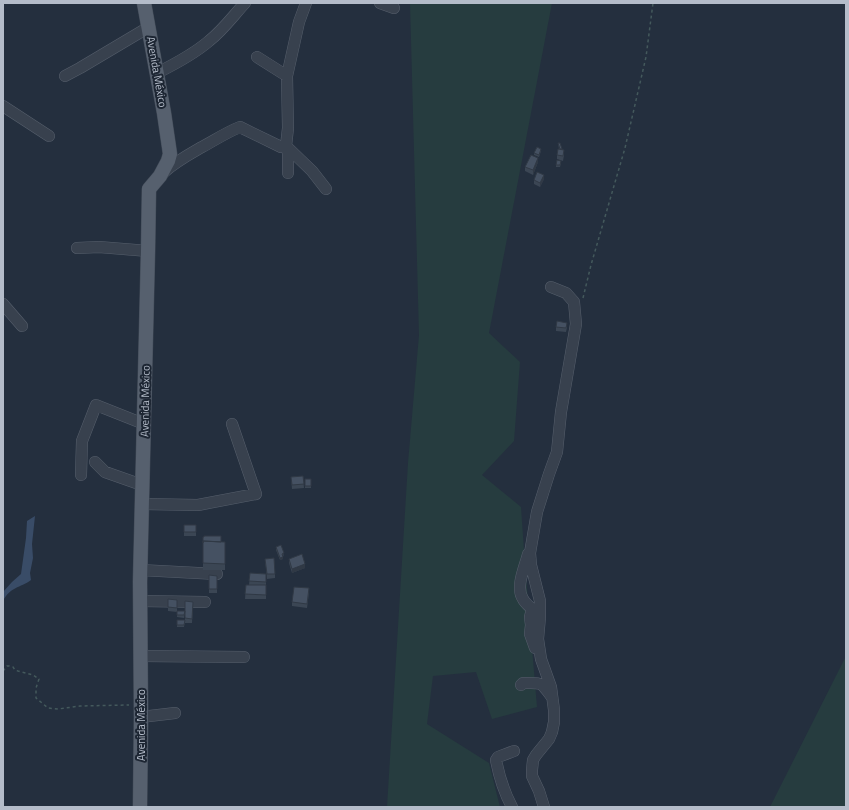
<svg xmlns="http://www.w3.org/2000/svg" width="849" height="810" viewBox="0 0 849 810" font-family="'Titillium Web',sans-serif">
  <rect width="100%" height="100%" fill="#242f3e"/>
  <path fill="#263c3f" d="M410 3H552L489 333 520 362 514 441 482 475 521 507 525 565 537 707 492 719 476 672 433 676 427 724 489 763 500 807H387L408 463 419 335Z
    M846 656V807H770Z"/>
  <path fill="#394c67" d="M35 516 32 544 33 558 30 573 31 580C20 588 10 587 3 601V592L12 582 21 574 26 538 27 521Z"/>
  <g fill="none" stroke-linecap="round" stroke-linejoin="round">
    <g stroke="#565f6c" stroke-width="12">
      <path id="minor" d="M380 3 394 8
        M257 57 287 76
        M157 73C175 64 194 54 209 41 223 30 233 16 245 3
        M65 76 80 68 149 27
        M3 106 49 136
        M286 146 312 171 326 189
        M163 173C175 162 188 155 202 147 215 140 227 132 240 127L281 147 286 146
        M288 173V153L286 146 288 128 287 76 299 22 306 3
        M77 248 99 247 148 251
        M3 304 22 326
        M95 462 105 472 142 485
        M81 475 82 441 96 405 144 424
        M142 504 198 505 256 494 232 424
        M528 554C525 567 515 587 523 599 525 603 529 606 532 609L530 617 531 625 530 634 535 648 538 649
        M140 570 217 574
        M140 601 205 602
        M141 656 244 657
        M521 685 523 683C542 683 540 681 551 696
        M141 717 175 713
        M512 807C504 792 499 776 496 760L498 757 514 751
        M544 807 539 791 532 776V770L533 760 536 755 549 739 552 732 554 722V710L551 687 541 659 538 639 540 617V601L531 565 530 553 537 512 549 474 557 452 561 412 576 324 574 302 566 293 551 287"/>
    </g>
    <g stroke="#414a57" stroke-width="15">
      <path id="major" d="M140 807 141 717 140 582 148 251 149 189 160 176 168 161 170 154 164 113 144 3"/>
    </g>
    <path stroke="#44595c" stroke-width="1.5" stroke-dasharray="3 3" stroke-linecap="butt" d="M583 298 591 265 625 148 646 57 653 3
      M3 671 7 666H9L13 667 15 670 18 671 33 675 39 679 36 688V698L48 708 58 709 80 706 129 705"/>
    <use href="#minor" stroke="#38414e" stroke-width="11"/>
    <use href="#major" stroke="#56606e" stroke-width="14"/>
  </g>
  <path fill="#3b4654" d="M558 143 564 155 563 161 557 159V155L559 149Z
    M541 151 539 157 534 155V153Z
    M538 162 533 175 525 171V167Z
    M561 163 560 167H556V165Z
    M544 179 540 187 534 184V180Z
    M556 327H567L566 332 556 331Z
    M303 476 304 488 292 489 291 477Z
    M305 479H311V488H305Z
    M184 525H196V536H184Z
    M203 537 221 542H225V570H203Z
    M276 547 284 555 283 556V559L280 560 276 550Z
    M265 559 275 574V578L267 579Z
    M289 559 305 568 292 573 289 563Z
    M250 573 266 574V599H245L246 585H249Z
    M209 575 217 576V593H209Z
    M309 592 307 608 292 606V602Z
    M168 599 177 600V612L168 611Z
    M185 601 193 602 192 623H185Z
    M177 611H185L184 618 177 617Z
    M177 620H185L184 627H177Z"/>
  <path fill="#303945" d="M538 158V162L533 175V170Z
    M544 175V179L540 187V183Z
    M283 557V559L280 560V558Z
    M305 564V568L292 573V569Z"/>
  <path fill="#455162" stroke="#303945" d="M558 143H560L562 149H560Z
    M537 147 541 149 539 155 534 153Z
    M558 149 564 150 563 156 557 155Z
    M531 155 538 158 533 170 525 167Z
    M557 160 561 161 560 165H556Z
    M537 172 544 175 540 183 534 180Z
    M557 321 567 323 566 328 556 327Z
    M303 476 304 484 292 485 291 477Z
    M305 479H311V486H305Z
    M184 525H196V532H184Z
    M204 536H221V542L203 541V543V537H204Z
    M203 541 225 542V564L203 563Z
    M281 545 284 553 282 554 283 557 280 558 276 547Z
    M302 554 305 564 292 569 289 559Z
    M274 558 275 574H267L265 559Z
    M250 573 266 574V582L249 581Z
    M209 575 217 576V589H209Z
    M246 585H266V595L245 594Z
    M294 587 309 588 307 604 292 602Z
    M168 599 177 600V608L168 607Z
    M185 601 193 602 192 619 185 618Z
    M177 611H185L184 615H177Z
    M177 620H185L184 625H177Z"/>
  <g text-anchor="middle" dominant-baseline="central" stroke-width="4" stroke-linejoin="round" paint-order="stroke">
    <g font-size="11" fill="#b4bcc9" stroke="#1d2633">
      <text transform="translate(157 72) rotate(80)">Avenida México</text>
      <text transform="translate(145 401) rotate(-89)">Avenida México</text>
      <text transform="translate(141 725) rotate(-90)">Avenida México</text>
    </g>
  </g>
  <rect width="849" height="810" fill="none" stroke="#b4bcc9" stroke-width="8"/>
</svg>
